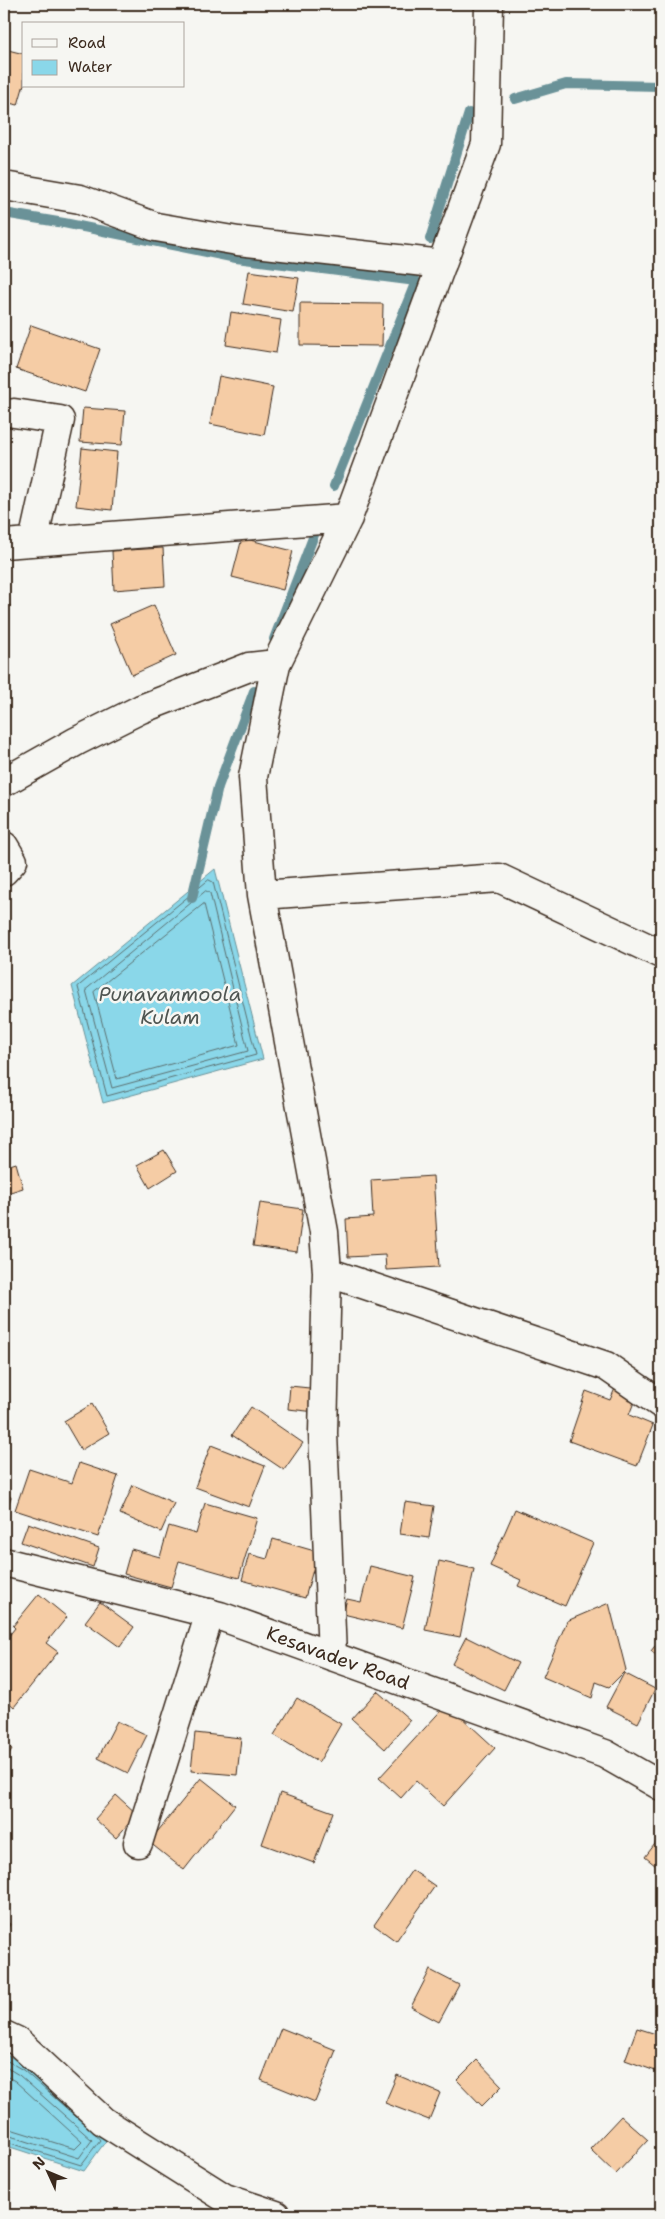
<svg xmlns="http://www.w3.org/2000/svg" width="665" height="2219" viewBox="0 0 665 2219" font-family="'Shantell Sans',sans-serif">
  <rect width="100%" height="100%" fill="#f6f6f2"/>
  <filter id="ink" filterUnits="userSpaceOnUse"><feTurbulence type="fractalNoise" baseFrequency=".02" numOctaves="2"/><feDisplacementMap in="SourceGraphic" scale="10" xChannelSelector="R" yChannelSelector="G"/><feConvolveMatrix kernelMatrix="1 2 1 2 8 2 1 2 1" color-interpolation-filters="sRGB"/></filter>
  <g filter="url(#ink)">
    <path fill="#8ad7e9" stroke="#6a9298" d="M215 869 263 1059 103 1103 72 986Z
      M4 2053 26 2066 108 2138 84 2171 4 2145Z"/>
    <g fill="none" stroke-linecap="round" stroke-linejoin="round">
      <path stroke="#5b6f6f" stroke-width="1" d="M209 880 213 882 256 1055 107 1096 78 987Z
        M206 891 210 893 248 1051 112 1088 86 990Z
        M204 904 239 1045 117 1079 94 992Z
        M4 2059 23 2070 82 2122
        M4 2066 19 2075 92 2140 79 2158 4 2134
        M4 2075 15 2081 82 2142 75 2149 4 2127
        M4 2141 81 2165 100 2140 96 2135"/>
      <path stroke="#6a9298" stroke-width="10" d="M515 99 566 84 661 86
        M4 213 64 223 236 258 416 281 334 486
        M430 239 469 113
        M274 639 314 535
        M192 898 218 787 254 691"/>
    </g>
    <path fill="#f5cca5" stroke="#3b2a1e" d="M4 49 24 54V84L18 105 4 102Z
      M249 271 299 278 293 312 243 304Z
      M300 303 383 304 382 346 300 345Z
      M231 312 281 320 276 353 226 345Z
      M31 325 100 349 85 392 16 369Z
      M219 376 273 387 264 435 210 424Z
      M83 408 125 411 122 445 80 442Z
      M82 448 117 452 112 510 76 506Z
      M242 538 293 551 283 590 232 577Z
      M163 548 165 586 114 590 112 551Z
      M4 603 10 605 4 625Z
      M154 605 176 655 132 675 110 624Z
      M164 1150 177 1171 150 1188 137 1165Z
      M16 1163 23 1188 4 1194V1167Z
      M433 1176 439 1267 386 1270 385 1255 348 1257 346 1219 373 1217 371 1180Z
      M260 1203 303 1209 297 1252 253 1246Z
      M617 1384 638 1392 629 1415 653 1425 637 1466 569 1441 586 1391 610 1400Z
      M290 1386 319 1389 316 1412 288 1409Z
      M92 1404 109 1433 81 1450 64 1421Z
      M251 1407 303 1443 284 1470 232 1435Z
      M211 1445 265 1466 249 1507 195 1487Z
      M79 1463 118 1476 98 1537 15 1510 29 1469 72 1483Z
      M133 1485 174 1503 161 1532 120 1514Z
      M4 1495 11 1497 4 1519Z
      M405 1502 434 1506 429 1538 400 1534Z
      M205 1503 257 1518 239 1578 179 1561 171 1587 124 1574 131 1549 160 1557 169 1526 196 1534Z
      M515 1509 593 1543 565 1606 518 1586 521 1580 490 1566Z
      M28 1523 99 1548 93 1567 21 1542Z
      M273 1539 318 1552 305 1598 242 1580 249 1554 267 1559Z
      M439 1561 474 1569 460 1637 425 1630Z
      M370 1566 415 1577 402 1628 343 1614 347 1599 361 1602Z
      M39 1594 67 1617 46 1643 58 1652 14 1707 4 1698V1642L15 1628 13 1626Z
      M100 1602 134 1627 120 1647 85 1622Z
      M609 1603 626 1670 609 1687 596 1682 592 1698 543 1677 567 1621Z
      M466 1637 518 1663 504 1690 452 1664Z
      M661 1638V1659L651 1651Z
      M624 1673 655 1689 638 1723 606 1707Z
      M377 1691 410 1720 385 1749 352 1719Z
      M297 1698 341 1724 319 1762 274 1735Z
      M447 1704 495 1748 443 1806 416 1781 401 1798 379 1778Z
      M117 1721 147 1735 128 1773 98 1758Z
      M195 1733 241 1738 237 1775 191 1771Z
      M4 1743 12 1749 4 1762Z
      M201 1778 235 1805 184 1870 149 1842Z
      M280 1793 333 1812 314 1863 262 1844Z
      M116 1795 137 1814 116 1838 95 1819Z
      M661 1836V1870L645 1857Z
      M412 1870 435 1886 396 1941 374 1925Z
      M4 1920 10 1924 4 1937Z
      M430 1970 459 1985 439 2022 411 2007Z
      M661 2019V2073L625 2060 637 2028 656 2034Z
      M281 2028 336 2050 315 2102 261 2080Z
      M477 2060 502 2086 482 2106 457 2080Z
      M397 2075 440 2093 429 2120 385 2103Z
      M621 2116 648 2140 616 2174 590 2149Z"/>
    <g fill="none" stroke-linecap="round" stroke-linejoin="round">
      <g stroke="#3b2a1e" stroke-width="31">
        <path id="street" d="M4 186 80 199 156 227 238 241 442 264
          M14 413 60 420 33 542
          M4 544 348 518
          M4 782 77 741 141 709 249 667 276 664
          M4 846 13 861 4 871
          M262 895 499 878 661 954
          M327 1272 606 1366 661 1404
          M332 1656 323 1433 327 1272 324 1232 262 895 253 777 276 664 348 518 486 144 489 4
          M138 1843 210 1613
          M4 2035 17 2041 103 2121 225 2198 276 2215"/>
      </g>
      <g stroke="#3b2a1e" stroke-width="31">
        <path id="secondary" d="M4 1562 220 1616 605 1754 661 1786"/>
      </g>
      <use href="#street" stroke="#f6f6f2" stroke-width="28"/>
      <use href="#secondary" stroke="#f6f6f2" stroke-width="28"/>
    </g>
  </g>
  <g text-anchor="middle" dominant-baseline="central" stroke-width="5" stroke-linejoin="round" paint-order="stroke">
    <g font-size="19" fill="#3b2a1e" stroke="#f6f6f2">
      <text transform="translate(338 1658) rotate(20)">Kesavadev Road</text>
    </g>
    <g font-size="20" font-style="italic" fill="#4f5551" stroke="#f6f6f2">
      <text x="170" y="994">Punavanmoola<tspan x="170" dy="23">Kulam</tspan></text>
    </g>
  </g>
  <rect width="665" height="2219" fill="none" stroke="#f6f6f2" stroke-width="20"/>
  <rect x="10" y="10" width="645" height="2199" fill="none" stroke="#3b2a1e" stroke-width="2" filter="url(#ink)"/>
  <rect x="22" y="22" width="162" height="65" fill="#f6f6f2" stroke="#aba49d"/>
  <rect x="32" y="39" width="25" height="8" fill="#f6f6f2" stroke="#aba49d"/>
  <text x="68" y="48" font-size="15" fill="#3b2a1e">Road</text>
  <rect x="32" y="60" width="25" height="15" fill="#8ad7e9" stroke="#aba49d"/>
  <text x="68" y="72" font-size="15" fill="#3b2a1e">Water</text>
  <g transform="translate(48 2172) rotate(314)" stroke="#f6f6f2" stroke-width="4" paint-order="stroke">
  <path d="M0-4L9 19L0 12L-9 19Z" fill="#3b2a1e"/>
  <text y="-8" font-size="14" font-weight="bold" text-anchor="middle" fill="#3b2a1e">N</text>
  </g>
</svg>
